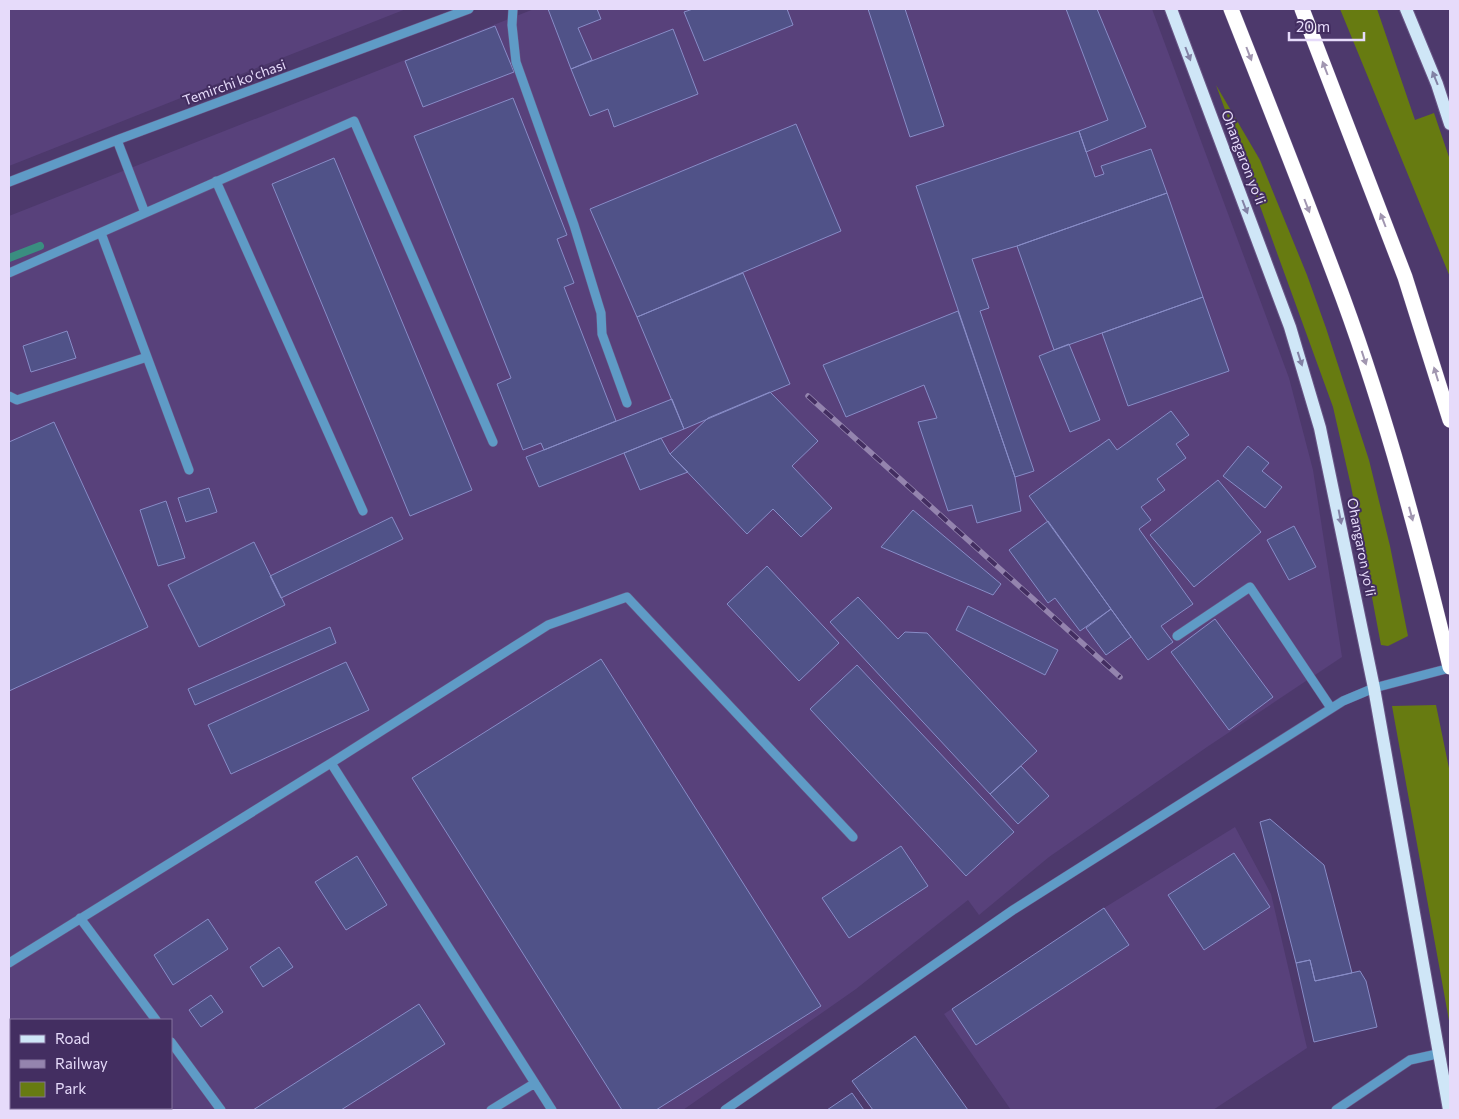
<svg xmlns="http://www.w3.org/2000/svg" width="1459" height="1119" viewBox="0 0 1459 1119" font-family="Commissioner,sans-serif">
  <rect width="100%" height="100%" fill="#4d396c"/>
  <path fill="#58417b" fill-rule="evenodd" d="M9 9H406L9 166Z
    M534 9H1152L1289 378 1313 470 1342 657 1207 747 1049 857 979 915 968 900 856 989 683 1110H9V216ZM11 1020H171V1108H11Z
    M1235 827 1271 894 1307 1048 1213 1110H1011L944 1014 1104 908Z"/>
  <path fill="#677b11" d="M1340 9H1377L1415 120 1434 113 1450 160V277Z
    M1216 85 1260 160 1307 275 1326 328 1369 460 1390 546 1408 636 1388 646 1381 645 1351 486 1333 407Z
    M1436 705 1450 773V1026L1392 706Z"/>
  <g fill="none" stroke-linecap="round" stroke-linejoin="round">
    <path stroke="#3a8e80" stroke-width="8" d="M9 258 40 246"/>
  </g>
  <path fill="#505288" stroke="#888cc7" d="M548 9H597L601 19 578 28 592 60 571 69Z
    M693 9H787L793 25 704 61 684 12Z
    M868 9H905L944 126 910 137Z
    M1066 9H1097L1146 127 1086 152 1079 131 1108 120Z
    M495 26 514 72 423 107 405 61Z
    M673 29 698 94 614 127 608 109 590 116 571 69Z
    M513 98 567 235 557 239 574 283 564 287 616 421 544 450 541 443 523 450 497 384 511 378 414 136Z
    M796 124 841 231 637 317 590 209Z
    M1079 131 1095 177 1104 174 1101 166 1151 149 1167 193 1017 246 972 259 989 308 980 311 1034 471 1015 477 916 186Z
    M334 158 472 490 410 516 272 184Z
    M1167 193 1203 297 1054 350 1017 246Z
    M743 273 790 384 684 429 637 317Z
    M1203 297 1229 371 1128 406 1102 333Z
    M958 311 1015 477 1021 511 977 523 972 505 948 511 918 422 937 418 924 385 846 417 823 365Z
    M67 331 76 358 31 372 23 346Z
    M1069 344 1100 420 1070 432 1039 356Z
    M770 392 818 441 792 466 832 508 801 537 773 509 747 534 670 454 708 418Z
    M672 399 684 429 539 487 526 457Z
    M1171 411 1189 435 1176 444 1186 458 1157 479 1165 490 1141 507 1151 520 1139 529 1193 604 1161 626 1173 642 1148 660 1029 496 1109 439 1117 450Z
    M54 422 148 627 9 691V442Z
    M661 438 670 454 688 472 640 490 624 453Z
    M1248 446 1269 463 1262 471 1282 487 1265 508 1223 476Z
    M1218 480 1261 532 1194 587 1150 535Z
    M209 488 217 512 186 522 178 498Z
    M166 501 185 558 158 566 140 510Z
    M913 510 1001 584 993 595 881 547Z
    M392 517 403 539 281 598 270 576Z
    M1048 521 1111 609 1080 631 1055 598 1048 603 1009 550Z
    M1294 526 1316 567 1289 580 1267 540Z
    M254 542 285 605 199 647 168 585Z
    M767 566 839 643 799 681 727 604Z
    M858 597 898 639 905 632 927 633 1037 751 990 794 830 622Z
    M968 606 1058 650 1045 675 956 630Z
    M1111 609 1131 637 1106 655 1086 628Z
    M1215 619 1273 697 1229 730 1171 652Z
    M330 627 336 643 195 705 188 689Z
    M601 659 821 1006 656 1110H622L412 778Z
    M346 662 369 710 231 774 208 725Z
    M857 665 1014 832 966 876 810 709Z
    M1021 766 1049 796 1018 824 990 794Z
    M1270 819 1324 865 1352 973 1315 981 1310 960 1296 963 1260 822Z
    M901 846 928 886 849 938 822 898Z
    M1234 853 1270 907 1204 950 1168 895Z
    M357 856 387 905 346 930 315 882Z
    M1104 908 1129 945 976 1045 952 1009Z
    M208 919 228 949 173 985 154 955Z
    M279 947 293 967 263 987 250 967Z
    M1310 960 1315 981 1360 971 1366 981 1377 1027 1314 1042 1296 963Z
    M211 995 223 1012 201 1027 189 1010Z
    M419 1004 445 1044 341 1110H253Z
    M915 1036 968 1110H873L852 1081Z
    M852 1093 864 1110H827Z"/>
  <g fill="none" stroke-linecap="round" stroke-linejoin="round">
    <g stroke="#695686" stroke-width="10">
      <path id="minor" d="M513 9 512 25 516 62 574 225 601 313 602 334 627 403
        M117 140 145 213
        M216 181 363 511
        M9 182 117 140 469 9
        M101 233 189 470
        M9 273 354 121 493 442
        M9 396 17 400 147 357
        M1177 636 1250 587 1331 708
        M331 763 548 625 627 597 853 837
        M80 918 156 1020
        M9 963 331 763 552 1110
        M171 1042 221 1110
        M491 1110 535 1083
        M725 1110 1013 910 1343 701 1374 688 1450 668
        M1336 1110 1410 1060 1437 1054"/>
    </g>
    <g stroke="#695686" stroke-width="14">
      <path id="major" d="M1171 9 1290 327 1320 428 1374 688 1449 1110
        M1406 9 1437 84 1450 124"/>
    </g>
    <g stroke="#695686" stroke-width="16">
      <path id="highway" d="M1231 9C1269 105 1307 201 1343 298 1387 418 1420 543 1450 667
        M1302 9 1405 277 1450 420"/>
    </g>
    <use href="#minor" stroke="#5f9bc6" stroke-width="9"/>
    <use href="#major" stroke="#cfe6f7" stroke-width="12"/>
    <use href="#highway" stroke="#fff" stroke-width="15"/>
    <g stroke="#9484ae" stroke-width="5.5">
      <path id="rail" d="M808 396 1120 677"/>
    </g>
    <use href="#rail" stroke="#432e61" stroke-width="4" stroke-dasharray="11" stroke-linecap="butt"/>
  </g>
  <defs><path id="oneway-solid" d="M-6-.8H1V-3.2L6.5 0L1 3.2V.8H-6Z" transform="scale(1.25)"/></defs>
  <g fill="#8281a4">
    <use href="#oneway-solid" transform="translate(1188 54) rotate(69)"/>
    <use href="#oneway-solid" transform="translate(1435 78) rotate(-112)"/>
    <use href="#oneway-solid" transform="translate(1245 207) rotate(69)"/>
    <use href="#oneway-solid" transform="translate(1300 359) rotate(72)"/>
    <use href="#oneway-solid" transform="translate(1340 517) rotate(79)"/>
  </g>
  <g fill="#a196b0">
    <use href="#oneway-solid" transform="translate(1249 54) rotate(69)"/>
    <use href="#oneway-solid" transform="translate(1325 68) rotate(-111)"/>
    <use href="#oneway-solid" transform="translate(1307 206) rotate(69)"/>
    <use href="#oneway-solid" transform="translate(1383 220) rotate(-111)"/>
    <use href="#oneway-solid" transform="translate(1364 358) rotate(72)"/>
    <use href="#oneway-solid" transform="translate(1436 374) rotate(-107)"/>
    <use href="#oneway-solid" transform="translate(1411 514) rotate(75)"/>
  </g>
  <g text-anchor="middle" dominant-baseline="central" stroke-width="4" stroke-linejoin="round" paint-order="stroke">
    <g font-size="14" fill="#e6dbfa" stroke="#432e61">
      <text transform="translate(234 82) rotate(-20)">Temirchi ko'chasi</text>
      <text transform="translate(1244 157) rotate(69)">Ohangaron yoʻli</text>
      <text transform="translate(1362 547) rotate(79)">Ohangaron yoʻli</text>
    </g>
  </g>
  <rect width="1459" height="1119" fill="none" stroke="#e6dbfa" stroke-width="20"/>
  <rect x="10" y="1019" width="162" height="90" fill="#432e61" stroke="#84739e"/>
  <rect x="20" y="1035" width="25" height="8" fill="#cfe6f7" stroke="#84739e"/>
  <text x="55" y="1044" font-size="15" fill="#e6dbfa">Road</text>
  <rect x="20" y="1060" width="25" height="8" fill="#9484ae" stroke="#84739e"/>
  <text x="55" y="1069" font-size="15" fill="#e6dbfa">Railway</text>
  <rect x="20" y="1082" width="25" height="15" fill="#677b11" stroke="#84739e"/>
  <text x="55" y="1094" font-size="15" fill="#e6dbfa">Park</text>
  <path d="M1289 32v8h75v-8" fill="none" stroke="#e6dbfa" stroke-width="2.5"/>
  <text x="1296" y="32" font-size="15" fill="#e6dbfa" stroke="#432e61" stroke-width="4" paint-order="stroke">20 m</text>
</svg>
